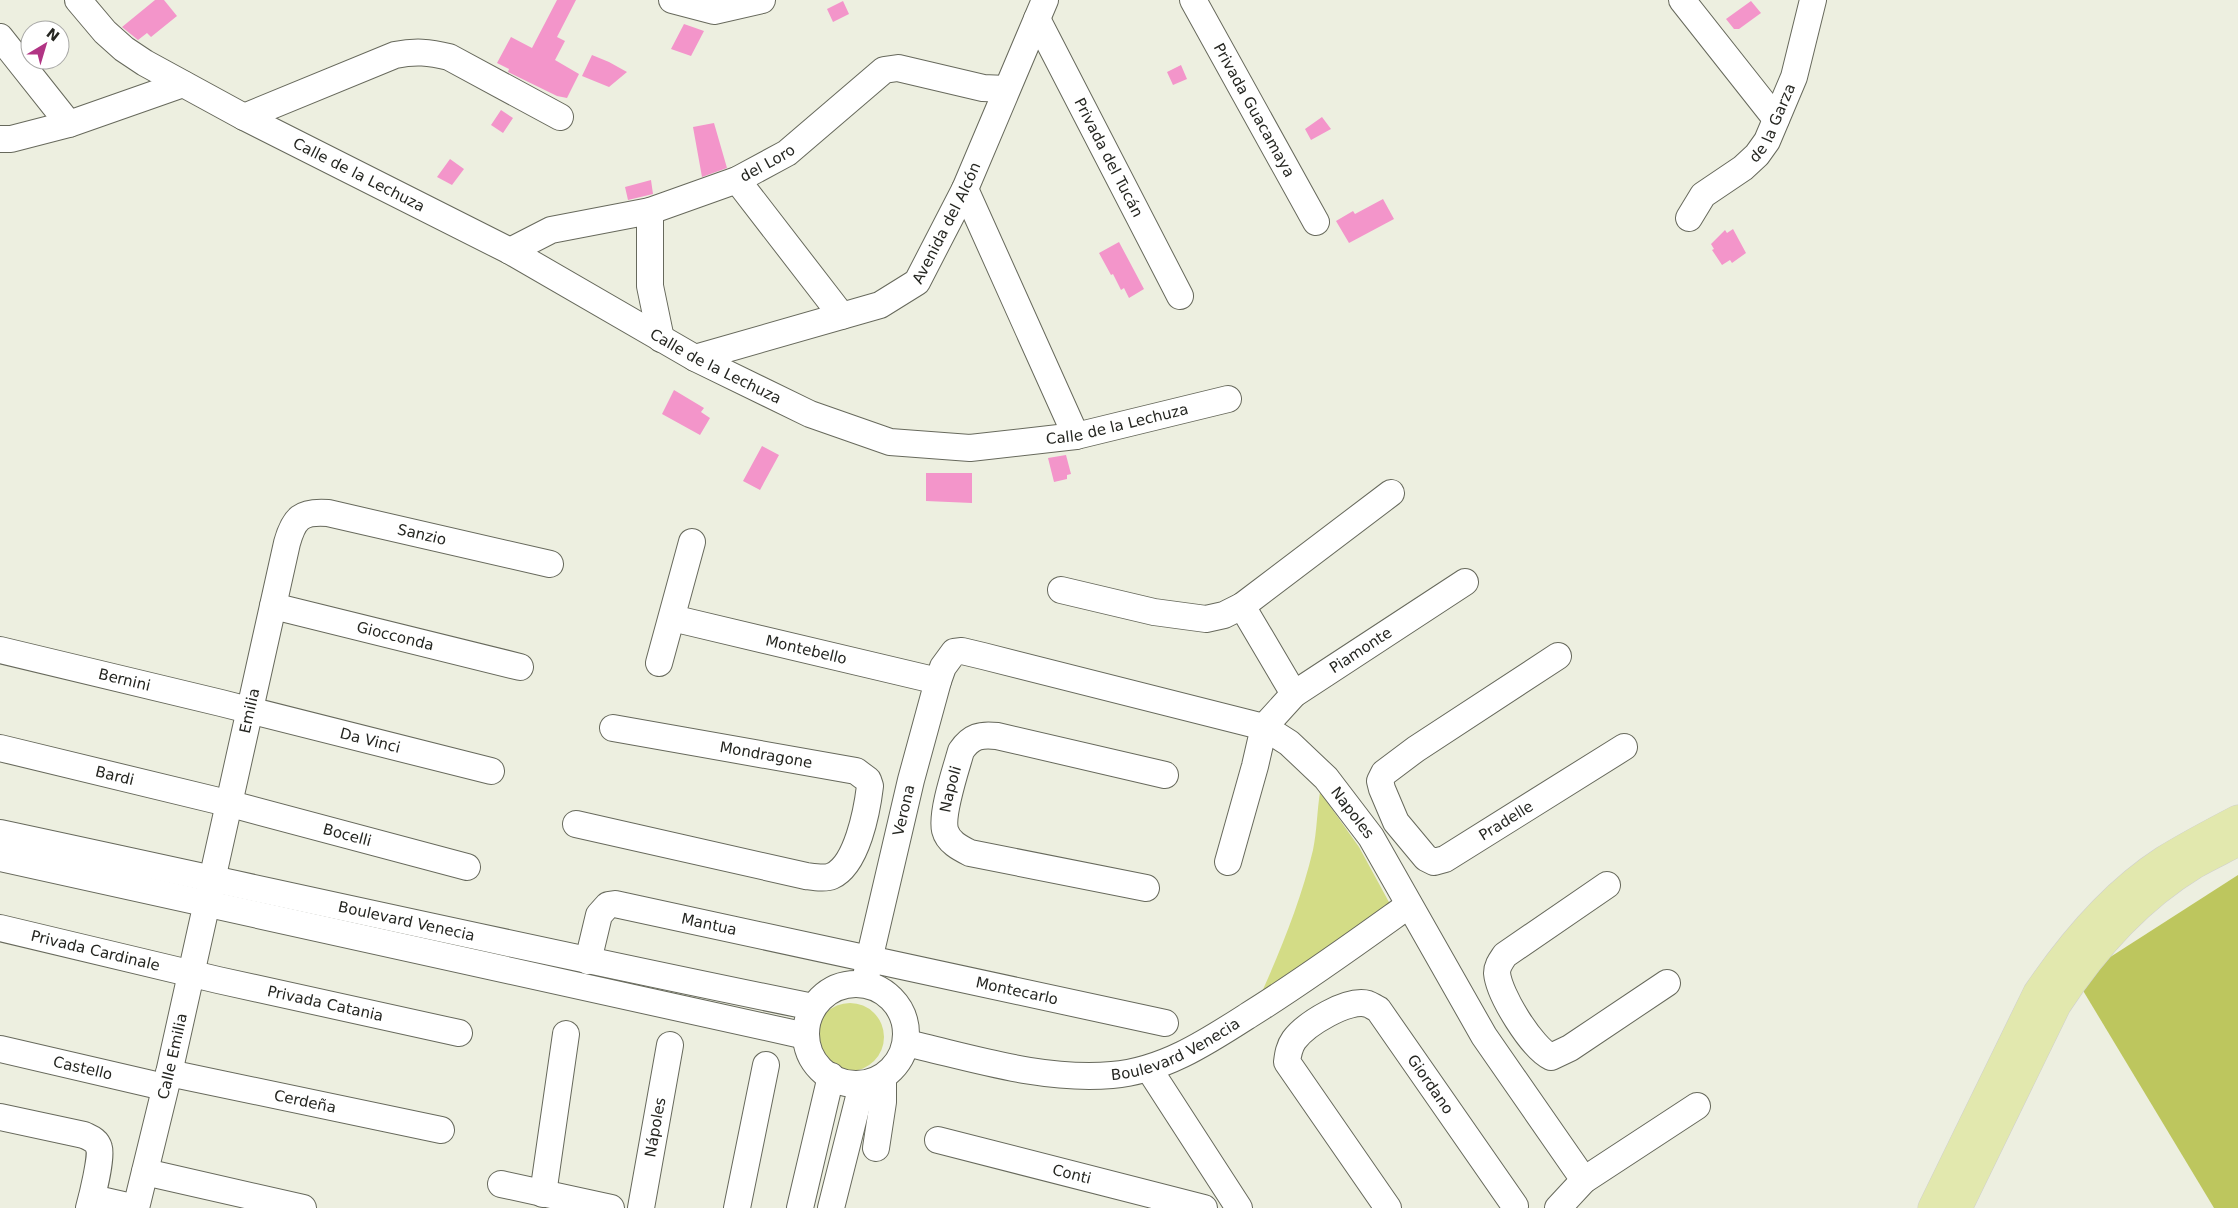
<svg xmlns="http://www.w3.org/2000/svg" width="2238" height="1208" viewBox="0 0 2238 1208" font-family="'DejaVu Sans',sans-serif">
  <rect width="100%" height="100%" fill="#edefe0"/>
  <path fill="#d3dc86" d="M1320 792 1359 847 1390 904 1261 994C1282 947 1301 900 1313 850 1317 831 1317 811 1320 792Z
    M816 1037a34 34 0 1 1 68 0a34 34 0 1 1-68 0Z"/>
  <path fill="#bdc65e" d="M2238 875V1208H2214L2076 979Z"/>
  <path fill="#f395ca" d="M155 0H164L177 16 151 37 147 33 138 40 122 27Z
    M557 0H576L557 37 565 41 555 60 579 74 567 98 557 96 508 72 509 69 497 63 511 37 532 48Z
    M843 1 849 14 833 22 827 9Z
    M1751 1 1761 13 1739 29H1734L1726 19Z
    M684 24 704 31 691 56 671 49Z
    M592 55 609 62 627 72 609 87 582 76Z
    M1181 65 1187 79 1173 85 1167 72Z
    M501 110 513 118 503 133 491 125Z
    M1322 117 1331 129 1311 140 1305 129Z
    M714 123 727 168 702 177 693 127Z
    M450 159 464 169 452 185 437 177Z
    M651 180 653 194 628 200 625 187Z
    M1383 199 1394 219 1349 243 1336 221 1353 211 1355 214Z
    M1733 229 1746 253 1732 263 1730 260 1722 265 1712 250 1714 249 1711 244 1725 230 1727 233Z
    M1119 242 1144 289 1129 298 1124 288 1121 290 1113 274 1111 275 1099 253Z
    M674 390 704 408 701 412 710 418 700 435 662 414Z
    M762 446 779 455 760 490 743 481Z
    M1066 455 1071 474 1067 475V479L1054 482 1048 458Z
    M926 473H972V503L926 501Z"/>
  <g fill="none" stroke-linecap="round" stroke-linejoin="round">
    <g stroke="#67695c" stroke-width="28">
      <g id="minor">
        <path id="s1" d="M78 0 105 32 124 49 145 63 244 117 510 251 695 358 810 414 890 442 970 448 1076 436 1228 399"/>
        <path d="M672 0 714 11 762 0"/>
        <path id="s2" d="M1193 0 1316 222"/>
        <path d="M1682 0 1776 119"/>
        <path id="s3" d="M1037 19 1180 296"/>
        <path d="M0 37 69 124"/>
        <path d="M244 117 395 55C415 51 429 52 449 57L560 117"/>
        <path d="M0 139H11L69 124 183 84"/>
        <path d="M737 180 842 316"/>
        <path d="M965 189 1076 436"/>
        <path d="M650 211V286L661 339"/>
        <path id="s4" d="M1689 218 1703 195 1743 168 1757 155 1767 141 1794 77 1813 0"/>
        <path id="s5" d="M510 251 551 230 650 211 737 180 787 153 884 70 898 68 983 88 1006 89"/>
        <path id="s6" d="M695 358 880 305 917 282 965 189 1045 0"/>
        <path d="M1061 590 1154 612 1206 619 1224 615 1242 606 1391 493"/>
        <path id="s7" d="M273 606 520 667"/>
        <path d="M1242 606 1294 694"/>
        <path id="s8" d="M672 618 938 681"/>
        <path id="s9" d="M0 650 221 703 491 771"/>
        <path id="s10" d="M1558 656 1416 749 1384 773 1380 781 1382 789 1396 822 1426 858 1434 862 1445 859 1624 747"/>
        <path d="M659 663 692 542"/>
        <path id="s11" d="M0 748 227 803 467 867"/>
        <path d="M576 824 806 876C814 877 825 879 832 876 857 865 867 811 870 786L868 780 856 771 613 728"/>
        <path id="s12" d="M0 833C271 891 541 952 813 1007"/>
        <path d="M0 858 806 1036"/>
        <path id="s13" d="M1228 862 1255 766 1264 727 1294 694 1465 582"/>
        <path d="M1607 885 1505 955C1501 961 1497 966 1497 973 1499 995 1532 1048 1551 1057L1570 1048 1667 983"/>
        <path id="s14" d="M1146 888 970 853C960 848 948 842 945 830 941 813 956 769 961 751 971 736 981 734 997 736L1165 775"/>
        <path id="s15" d="M0 928 218 980 459 1033"/>
        <path id="s16" d="M588 961 599 915 608 905 615 904 1165 1023"/>
        <circle cx="856" cy="1034" r="50"/>
        <path id="s17" d="M865 984 869 960 911 780 938 681 943 667 954 652 962 651 983 656 1264 727 1289 743 1326 778 1371 837 1484 1036 1584 1180"/>
        <path id="s18" d="M906 1043C973 1058 1042 1081 1112 1075 1163 1071 1207 1042 1249 1015 1304 981 1356 943 1409 905"/>
        <path id="s19" d="M0 1049 164 1087"/>
        <path d="M1149 1069 1239 1208"/>
        <path id="s20" d="M169 1073 441 1130"/>
        <path d="M0 1117 84 1135C90 1138 97 1140 99 1148 102 1157 92 1197 89 1208"/>
        <path id="s21" d="M938 1140 1204 1208"/>
        <path d="M876 1148 883 1102V1077"/>
        <path d="M145 1172 303 1208"/>
        <path d="M501 1184 611 1208"/>
        <path d="M543 1194 566 1034"/>
        <path d="M92 1198 136 1208"/>
        <path id="s22" d="M136 1208 169 1073 287 543C294 518 301 511 328 513L550 564"/>
        <path id="s23" d="M641 1208 670 1045"/>
        <path d="M737 1208 766 1065"/>
        <path d="M800 1208 831 1076"/>
        <path d="M831 1208 862 1085"/>
        <path id="s24" d="M1388 1208 1287 1062C1288 1054 1289 1047 1294 1040 1306 1024 1348 998 1368 1004 1371 1005 1375 1008 1378 1009L1515 1206"/>
        <path d="M1558 1208 1584 1180 1697 1106"/>
      </g>
    </g>
    <g stroke="#cfcfce" stroke-width="29">
      <path id="major" d="M1932 1208 2037 993C2071 943 2113 893 2164 860 2188 845 2213 832 2238 819
        M1958 1208 2057 1005C2092 951 2138 899 2194 865 2208 857 2223 850 2238 842"/>
    </g>
    <use href="#minor" stroke="#fff" stroke-width="26"/>
    <use href="#major" stroke="#e2e8ae" stroke-width="28"/>
  </g>
  <g text-anchor="middle" dominant-baseline="central" stroke-width="4" stroke-linejoin="round" paint-order="stroke">
    <g font-size="15" fill="#252621" stroke="#fff">
      <text stroke="none"><textPath href="#s2" startOffset="126">Privada Guacamaya</textPath></text>
      <text stroke="none"><textPath href="#s4" startOffset="130">de la Garza</textPath></text>
      <text stroke="none"><textPath href="#s3" startOffset="156">Privada del Tucán</textPath></text>
      <text stroke="none"><textPath href="#s5" startOffset="274">del Loro</textPath></text>
      <text stroke="none"><textPath href="#s1" startOffset="334">Calle de la Lechuza</textPath></text>
      <text stroke="none"><textPath href="#s6" startOffset="302">Avenida del Alcón</textPath></text>
      <text stroke="none"><textPath href="#s1" startOffset="739">Calle de la Lechuza</textPath></text>
      <text stroke="none"><textPath href="#s1" startOffset="1159">Calle de la Lechuza</textPath></text>
      <text stroke="none"><textPath href="#s22" startOffset="836">Sanzio</textPath></text>
      <text stroke="none"><textPath href="#s7" startOffset="126">Giocconda</textPath></text>
      <text stroke="none"><textPath href="#s8" startOffset="138">Montebello</textPath></text>
      <text stroke="none"><textPath href="#s13" startOffset="264">Piamonte</textPath></text>
      <text stroke="none"><textPath href="#s9" startOffset="128">Bernini</textPath></text>
      <text stroke="none"><textPath href="#s22" startOffset="510">Emilia</textPath></text>
      <text stroke="none"><textPath href="#s9" startOffset="381">Da Vinci</textPath></text>
      <text transform="translate(766 755) rotate(10)">Mondragone</text>
      <text stroke="none"><textPath href="#s11" startOffset="118">Bardi</textPath></text>
      <text stroke="none"><textPath href="#s14" startOffset="256">Napoli</textPath></text>
      <text stroke="none"><textPath href="#s17" startOffset="178">Verona</textPath></text>
      <text stroke="none"><textPath href="#s17" startOffset="789">Napoles</textPath></text>
      <text stroke="none"><textPath href="#s10" startOffset="402">Pradelle</textPath></text>
      <text stroke="none"><textPath href="#s11" startOffset="358">Bocelli</textPath></text>
      <text stroke="none"><textPath href="#s12" startOffset="416">Boulevard Venecia</textPath></text>
      <text stroke="none"><textPath href="#s16" startOffset="164">Mantua</textPath></text>
      <text stroke="none"><textPath href="#s15" startOffset="98">Privada Cardinale</textPath></text>
      <text stroke="none"><textPath href="#s16" startOffset="479">Montecarlo</textPath></text>
      <text stroke="none"><textPath href="#s15" startOffset="334">Privada Catania</textPath></text>
      <text stroke="none"><textPath href="#s18" startOffset="278">Boulevard Venecia</textPath></text>
      <text stroke="none"><textPath href="#s22" startOffset="156">Calle Emilia</textPath></text>
      <text stroke="none"><textPath href="#s19" startOffset="85">Castello</textPath></text>
      <text stroke="none"><textPath href="#s24" startOffset="389">Giordano</textPath></text>
      <text stroke="none"><textPath href="#s20" startOffset="139">Cerdeña</textPath></text>
      <text stroke="none"><textPath href="#s23" startOffset="82">Nápoles</textPath></text>
      <text stroke="none"><textPath href="#s21" startOffset="138">Conti</textPath></text>
    </g>
  </g>
  <g transform="translate(45 45) rotate(38)"><circle r="24" fill="#ffffff" stroke="#a8a8a6"/>
  <path d="M0-4L9 19L0 12L-9 19Z" fill="#b13484"/>
  <text y="-8" font-size="14" font-weight="bold" text-anchor="middle" fill="#252621">N</text>
  </g>
</svg>
